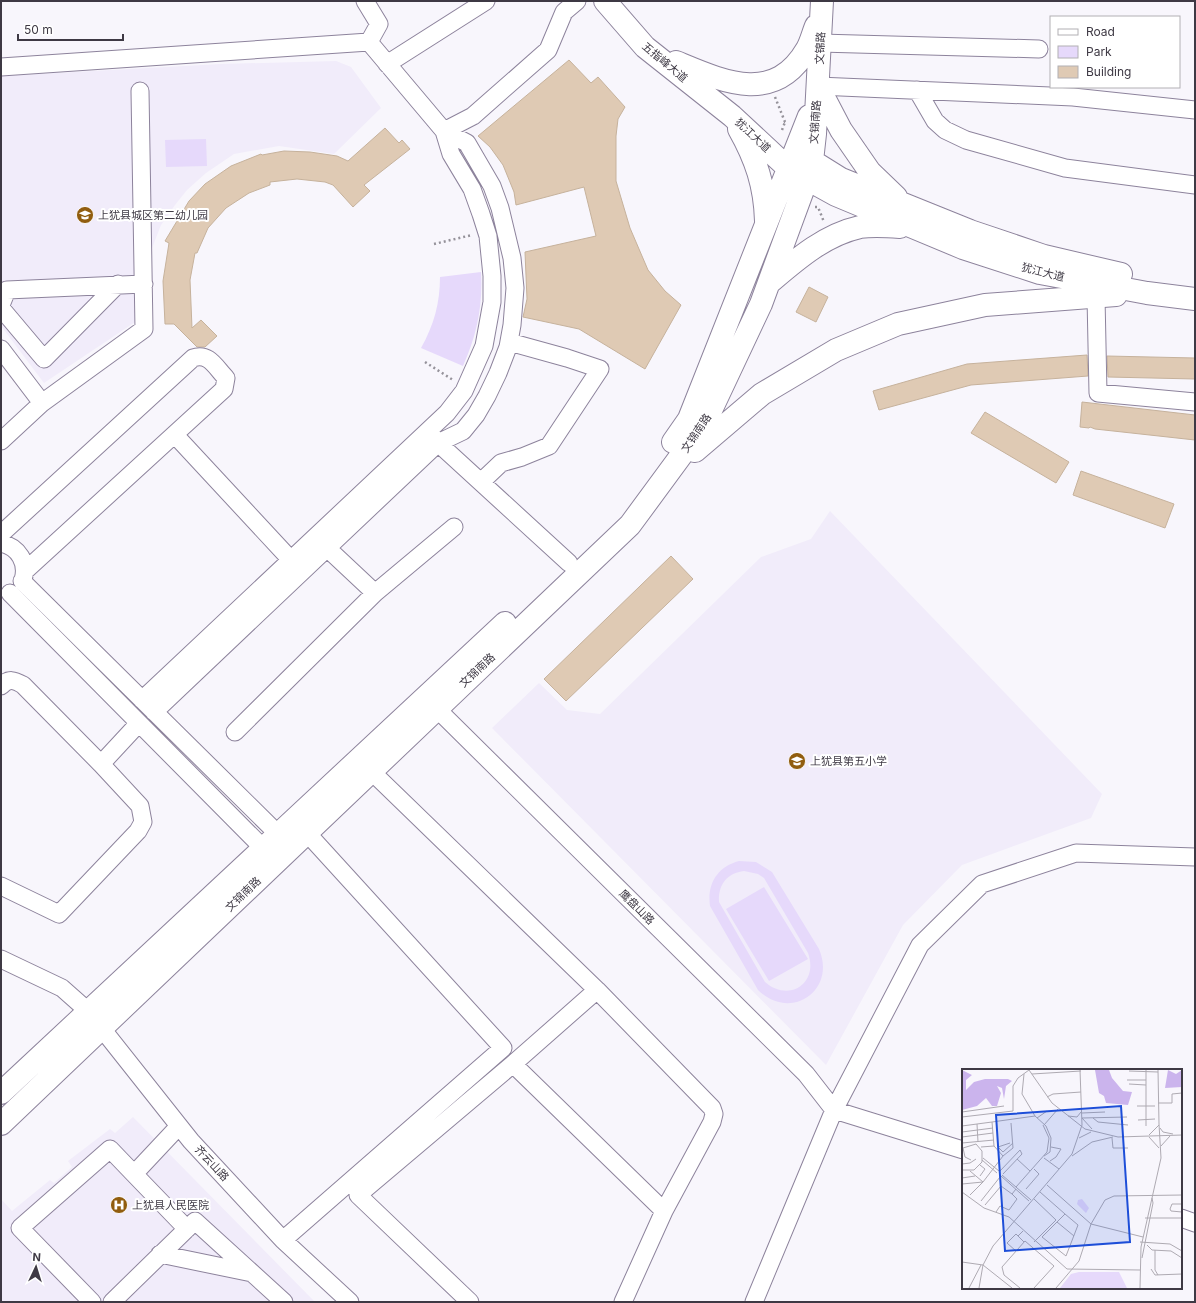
<svg xmlns="http://www.w3.org/2000/svg" width="1196" height="1303" viewBox="0 0 1196 1303" font-family="Inter,'Noto Sans SC',sans-serif">
  <rect width="100%" height="100%" fill="#f8f6fc"/>
  <path fill="#f1ecfa" d="M336 61 351 67 381 108 334 154 279 146 234 154 206 173 187 190 175 205 161 225 152 248 150 312 44 383 1 326V76L221 64Z
    M830 511 1102 794 1091 818 962 865 903 925 826 1065 492 728 539 683 567 710 600 714 761 557 811 539Z
    M133 1117 315 1302H1V1199L12 1211 50 1180 54 1183 72 1167 68 1161 110 1129 115 1133Z"/>
  <path fill="#e6d9fb" fill-rule="evenodd" d="M206 139 207 166 166 167 165 140Z
    M481 272C483 305 477 335 463 366L421 348C434 325 440 303 440 277Z
    M739 861 756 862 772 872 819 949C837 991 790 1022 758 990L710 906C707 884 717 867 739 861ZM744 871 758 874 764 878 808 953C819 983 789 1003 765 982L719 902C718 885 727 873 744 871Z
    M764 887 808 959 769 981 726 909Z"/>
  <path fill="#dfcab4" stroke="#c6b29c" d="M569 60 591 83 598 77 625 107 618 119 616 136V181L630 228 648 270 665 291 681 305 645 369 579 329 523 317 527 299 525 252 596 236 584 187 516 205 514 192 503 165 490 147 478 136Z
    M385 128 399 143 402 140 410 149 364 185 370 191 353 207 333 185 325 182 297 179 270 182V185L249 193 226 208 208 228 197 253H195L190 280 192 328 201 320 217 336 205 347H197L174 324H165L163 281 169 243 165 241 189 201 205 184 231 166 261 154 262 155 284 151 310 152 337 156 348 161Z
    M809 287 828 297 816 322 796 312Z
    M1087 355 1088 376 971 385 879 410 873 391 967 364Z
    M1107 356 1195 358V379L1108 377Z
    M1082 402 1195 415V440L1095 429 1090 427 1089 428 1080 427Z
    M985 412 1069 462 1056 483 971 433Z
    M1081 471 1174 504 1165 528 1073 495Z
    M671 556 693 579 566 701 544 679Z"/>
  <g fill="none" stroke-linecap="round" stroke-linejoin="round">
    <g stroke="#8d839c" stroke-width="19">
      <path id="minor" d="M365 1 379 24 369 42
        M820 43 1039 49
        M387 64 486 1
        M1 67 369 42 444 131 467 143 492 186 500 208 512 258 515 288 512 325 508 347 498 373 487 396 476 415 463 431 438 443 428 432
        M818 86 1073 97 1195 110
        M917 90 935 121 945 130 966 140 1065 168 1195 185
        M444 131 473 116 548 50 564 12 577 1
        M1096 297 1098 393 1195 402
        M1 305 7 290 144 284
        M1 308 44 359 118 284
        M1 349 42 403 1 441
        M42 403 144 329 140 91
        M175 435 291 560
        M481 482 501 463 522 457 549 446 600 369 567 358 509 342
        M1 534 193 358C209 352 216 368 226 378L224 389 25 571
        M1 543C19 547 28 563 23 580
        M22 581 278 834
        M10 593 263 848
        M375 593 454 527
        M1 686C9 678 14 680 23 685L101 764 139 723
        M142 700 447 413 464 391 484 346 492 302V276L488 236 481 214 472 189 451 154 444 131
        M437 709 806 1074 834 1110 963 1150
        M154 712 438 443 569 563
        M235 732 375 593 327 548
        M371 771 597 990 712 1108 714 1114 712 1122 664 1211 623 1302
        M1 886 59 914 138 831 143 822 140 806 101 764
        M1 959 62 988 88 1011 191 1141 283 1240 350 1302
        M513 1064 664 1211
        M179 1126 134 1174 187 1229
        M1181 1218 1195 1223
        M283 1240 503 1048 307 833
        M160 1254 252 1273
        M92 1302 20 1228 110 1149 134 1174
        M112 1302 195 1221 284 1302
        M470 1302 358 1195 513 1064 597 990
        M754 1302 834 1110 920 945 982 884 1076 853 1195 857"/>
    </g>
    <g stroke="#8d839c" stroke-width="24">
      <path id="major" d="M605 1 645 47 732 116 789 169 836 195 963 248 1040 273 1147 293 1195 299
        M676 62C722 81 774 106 807 49 811 42 813 33 816 26
        M818 86 841 130 870 172 896 197
        M739 129C756 159 765 186 766 221
        M801 154 841 179 970 231 1044 256 1121 274
        M769 283C796 260 824 235 860 227 873 225 887 226 900 227
        M673 442 689 419 809 116
        M695 451 762 394 836 350 898 324 985 305 1116 295
        M1 1093 505 623
        M1 1124 630 525 705 423 761 304 807 179 812 161 815 134 822 1"/>
    </g>
    <path stroke="#95929a" stroke-width="2.5" stroke-dasharray="2 3" stroke-linecap="butt" d="M775 97 785 122H787
      M782 130 785 122
      M815 207H818L824 222
      M434 244 472 235
      M425 362 453 380"/>
    <use href="#minor" stroke="#fff" stroke-width="17"/>
    <use href="#major" stroke="#fff" stroke-width="22"/>
  </g>
  <defs>
    <g id="school-disc" transform="scale(0.9)"><circle r="9.5" fill="#915d0f" stroke="#fff"/><path d="M0-5L7-2L0 1L-7-2ZM-4 1L0 2.5L4 1V4Q0 6-4 4Z" fill="#fff"/></g>
    <g id="hospital-disc" transform="scale(0.9)"><circle r="9.5" fill="#915d0f" stroke="#fff"/><path d="M-5-5h3v3.5h4V-5h3V5h-3V1.5h-4V5h-3Z" fill="#fff"/></g>
  </defs>
  <g fill-rule="evenodd">
    <use href="#school-disc" x="85" y="215"/>
    <use href="#school-disc" x="797" y="761"/>
    <use href="#hospital-disc" x="119" y="1205"/>
  </g>
  <g text-anchor="middle" dominant-baseline="central" stroke-width="4" stroke-linejoin="round" paint-order="stroke">
    <g font-size="11" fill="#3e3944" stroke="#fff">
      <text transform="translate(820 48) rotate(-87)">文锦路</text>
      <text transform="translate(665 62) rotate(40)">五指峰大道</text>
      <text transform="translate(815 122) rotate(-86)">文锦南路</text>
      <text transform="translate(753 135) rotate(43)">犹江大道</text>
      <text transform="translate(1043 272) rotate(14)">犹江大道</text>
      <text transform="translate(696 433) rotate(-56)">文锦南路</text>
      <text transform="translate(477 670) rotate(-43)">文锦南路</text>
      <text transform="translate(243 894) rotate(-44)">文锦南路</text>
      <text transform="translate(637 907) rotate(45)">鹰盘山路</text>
      <text transform="translate(212 1163) rotate(47)">齐云山路</text>
    </g>
    <g font-size="11" fill="#3e3944" stroke="#fff" text-anchor="start">
      <text x="98" y="215">上犹县城区第二幼儿园</text>
      <text x="810" y="761">上犹县第五小学</text>
      <text x="132" y="1205">上犹县人民医院</text>
    </g>
  </g>
  <g transform="translate(962 1069)">
    <rect width="220" height="220" fill="#f8f6fc"/>
    <path d="M120 130 127 139 124 144 115 135 116 131ZM117 203H157L165 219H98L109 205Z" fill="#e6d9fb"/>
    <path d="M0 1 10 6 4 11V21L12 13 23 10H46L50 12 44 17 42 30 40 19 35 17 39 24 35 37H30L24 29 15 37 0 41ZM133 1H147L150 9 161 22 170 23 166 36 144 34 142 27 137 24ZM206 1 214 5 220 1V18L203 19Z" fill="#cbb4ed"/>
    <path fill="none" stroke="#aeaab2" stroke-width="1" d="M67 1 90 34 123 60 156 68 220 66M184 1V57M196 1 197 55M167 2 196 3M62 5 60 25 73 47M70 5 119 2M165 11H184M167 15 184 16M85 28 91 25 119 23M196 34H210V25L220 24M175 37H193M0 43 42 37M120 44 143 43M106 47 115 48 119 43M0 48 51 42V17L56 9 67 1M75 49 85 42M120 49 165 48M120 49 130 60M131 49 136 53 166 56M176 51 193 50M15 55 16 73M82 56 96 40M0 57 30 53M198 59 201 63 211 65M0 63 31 59M187 66 197 56M0 68 31 64M187 68 197 79M117 69 129 63M150 69 151 79H166M0 74 32 71M48 74 36 78 41 83 51 74M199 77 208 67M19 78 32 77M41 87 51 79 49 54M110 87 130 73 151 68M21 89 37 102M82 89 97 100M55 90 68 102M20 91 35 104M88 92 94 88 99 80 89 78M0 95 8 94 14 90M18 96 23 100 18 107M0 101H12L20 93V82L14 75 1 79 3 88 9 91M8 102 21 113 41 87 32 77 30 53 73 47 84 57 89 69 88 83 82 87M38 102 58 81 60 85 41 105M40 106 69 131M39 107 67 132M0 109 13 107M0 115 21 113 8 126M85 116 129 155 181 168M54 118 85 83 87 69 81 56M64 120 77 105 72 100M0 123 22 139 47 148 105 200 178 201M78 123 103 145 116 156 104 187 80 168 103 145M72 130 94 151 72 173M19 132 38 108M220 135H210L208 140 209 142 220 143M23 136 39 117 50 125 54 120M34 143 38 137 47 141 55 130 50 125M183 149H220M95 153 112 167M61 162 56 167 62 173M178 173 208 175 220 182M185 176 190 181 209 182 220 189M193 181V201L196 206M54 182 45 174 54 165 56 167M180 189 191 134 190 129M0 193 21 196 50 219M189 200 193 206 220 205M7 219 19 196M17 219 21 196 31 177 110 85 120 56 118 1M58 219 42 206 40 198 63 172 92 197 72 219M94 219 117 192 129 155 143 131 152 127 220 126M178 219 179 178 199 89 197 55"/>
    <path fill="#1d4ed8" fill-opacity="0.15" stroke="#1d4ed8" stroke-width="2" d="M159 37 168 173 43 182 34 46Z"/>
    <rect width="220" height="220" fill="none" stroke="#3e3944" stroke-width="2"/>
  </g>
  <rect width="1196" height="1303" fill="none" stroke="#3e3944" stroke-width="4"/>
  <rect x="1050" y="16" width="130" height="72" fill="#ffffff" stroke="#b2b0b4"/>
  <rect x="1058" y="29" width="20" height="6" fill="#ffffff" stroke="#b2b0b4"/>
  <text x="1086" y="36" font-size="12" fill="#3e3944">Road</text>
  <rect x="1058" y="46" width="20" height="12" fill="#e6d9fb" stroke="#b2b0b4"/>
  <text x="1086" y="56" font-size="12" fill="#3e3944">Park</text>
  <rect x="1058" y="66" width="20" height="12" fill="#dfcab4" stroke="#b2b0b4"/>
  <text x="1086" y="76" font-size="12" fill="#3e3944">Building</text>
  <g transform="translate(36 1267) rotate(4)" stroke="#ffffff" stroke-width="3" paint-order="stroke">
  <path d="M0-3L7 15L0 10L-7 15Z" fill="#3e3944"/>
  <text y="-6" font-size="11" font-weight="bold" text-anchor="middle" fill="#3e3944">N</text>
  </g>
  <path d="M18 34v6h105v-6" fill="none" stroke="#3e3944" stroke-width="2"/>
  <text x="24" y="34" font-size="12" fill="#3e3944" stroke="#ffffff" stroke-width="3" paint-order="stroke">50 m</text>
</svg>
